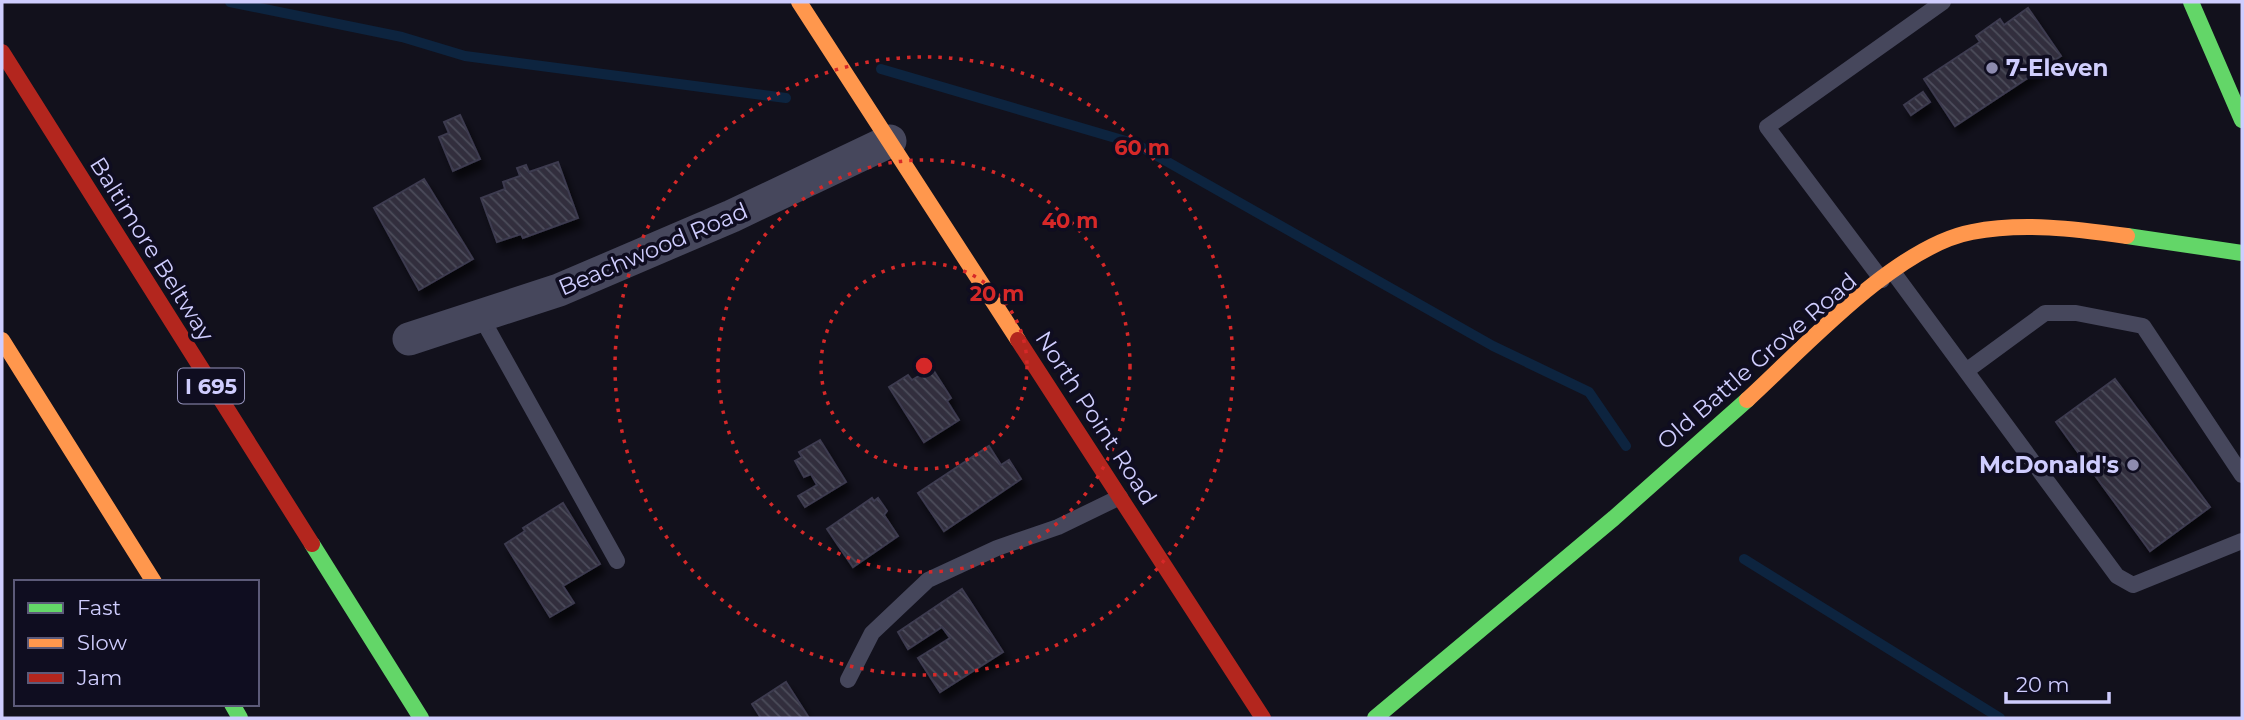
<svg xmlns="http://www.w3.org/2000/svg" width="2244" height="720" viewBox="0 0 2244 720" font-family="Montserrat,sans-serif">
  <defs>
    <pattern id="building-back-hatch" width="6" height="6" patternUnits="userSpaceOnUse" patternTransform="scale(1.75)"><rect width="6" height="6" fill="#302f3e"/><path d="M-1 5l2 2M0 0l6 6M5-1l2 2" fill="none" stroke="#4d4c5b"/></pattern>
    <filter id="shadow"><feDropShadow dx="4.5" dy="8" stdDeviation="3.5" flood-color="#0009"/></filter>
  </defs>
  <rect width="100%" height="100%" fill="#12111c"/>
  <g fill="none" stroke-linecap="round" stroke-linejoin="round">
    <path stroke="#0d243f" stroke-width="10" d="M230 2 402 37 465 56 786 98
      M881 69 1136 144 1493 346 1589 392 1626 446
      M1744 559 2000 718"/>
  </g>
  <path fill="url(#building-back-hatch)" stroke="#3d3b4f" stroke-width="2" filter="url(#shadow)" d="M2028 8 2061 56 1955 126 1924 79 1980 42 1976 36 2000 19 2004 25Z
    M1923 92 1930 102 1911 115 1904 105Z
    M460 115 480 159 453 171 439 137 449 133 444 122Z
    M558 162 578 218 523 238 521 234 497 242 481 198 505 189 503 182 520 176 517 168 526 165 529 172Z
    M424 179 473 259 419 290 374 208Z
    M932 368 951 398 947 401 959 420 924 442 889 387 908 375 912 380Z
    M2115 379 2210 507 2150 551 2056 422Z
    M820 440 846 482 805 507 798 496 817 485 811 474 804 477 795 461 802 457 799 452Z
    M989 446 1001 465 1009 460 1021 479 944 531 918 493Z
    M872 498 874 501 878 498 887 511 884 515 898 536 853 567 827 529Z
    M563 503 600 564 563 586 574 603 550 617 505 544 525 531 523 528Z
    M962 589 1003 652 940 692 918 658 950 638 942 627 908 649 898 632Z
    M786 682 809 718H761L752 704Z"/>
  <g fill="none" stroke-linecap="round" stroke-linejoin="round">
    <path stroke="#46475c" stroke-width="16" d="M1893 272 2117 576 2133 585 2242 541
      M1882 280 1767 127 1943 2
      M480 315 617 561
      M1966 371 2045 313H2076L2143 326 2242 475
      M848 680 872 633 928 580 997 548 1058 527 1120 497"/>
    <path stroke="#46475c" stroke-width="33" d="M409 339 559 290 732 216 890 141"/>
    <path stroke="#63d668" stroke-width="16" d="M2191 2 2242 120
      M2127 236 2242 253
      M312 544 421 718
      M232 704 240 718
      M1375 718 1614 518 1747 400"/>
    <path stroke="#ff974d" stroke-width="16" d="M799 2 1018 340
      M2 340 154 582
      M1747 400C1804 348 1896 246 1972 232 2023 222 2076 229 2127 236"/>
    <path stroke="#b3261e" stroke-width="16" d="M2 52 312 544
      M1018 340 1263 718"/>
  </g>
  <g fill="none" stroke="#d62828" stroke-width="3.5" stroke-dasharray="3.5 7">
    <circle cx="924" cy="366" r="103"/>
    <circle cx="924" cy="366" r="206"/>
    <circle cx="924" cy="366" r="309"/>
  </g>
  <g fill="#8d8baf" stroke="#0f0d20" stroke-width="2.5">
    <circle cx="1992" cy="68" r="7"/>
    <circle cx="2133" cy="465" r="7"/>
  </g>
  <g text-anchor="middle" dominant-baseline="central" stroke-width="7" stroke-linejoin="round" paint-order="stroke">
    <rect fill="#0f0d20" stroke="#9593bb" stroke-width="2" x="178" y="368.5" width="66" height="35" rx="5"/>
    <g font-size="21" font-weight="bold" fill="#cfcdfe">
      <text x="211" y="386">I 695</text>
    </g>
    <g font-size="23" font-weight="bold" fill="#cfcdfe" stroke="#0f0d20" text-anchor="start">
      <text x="2006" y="68">7-Eleven</text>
      <text x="2119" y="465" text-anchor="end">McDonald's</text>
    </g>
    <g font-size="23" fill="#cfcdfe" stroke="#0f0d20">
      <text transform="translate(152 249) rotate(58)">Baltimore Beltway</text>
      <text transform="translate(653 249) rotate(-23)">Beachwood Road</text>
      <text transform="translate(1757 361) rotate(-41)">Old Battle Grove Road</text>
      <text transform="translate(1096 418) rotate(57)">North Point Road</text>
    </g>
  </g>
  <circle cx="924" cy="366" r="10" fill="#d62828" stroke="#0f0d20" stroke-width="3.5"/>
  <g font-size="21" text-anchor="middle" font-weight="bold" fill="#d62828" stroke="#0f0d20" stroke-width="7" stroke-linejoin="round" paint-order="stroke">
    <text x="1142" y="155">60 m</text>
    <text x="1070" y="228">40 m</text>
    <text x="997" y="301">20 m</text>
  </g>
  <rect width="2244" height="720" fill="none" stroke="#cfcdfe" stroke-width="7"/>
  <rect x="14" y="580" width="245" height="126" fill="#0f0d20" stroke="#5c5a79" stroke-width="2"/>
  <rect x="28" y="603" width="35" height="10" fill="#63d668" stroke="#5c5a79" stroke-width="2"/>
  <text x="77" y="615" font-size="21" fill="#cfcdfe">Fast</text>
  <rect x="28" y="638" width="35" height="10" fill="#ff974d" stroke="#5c5a79" stroke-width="2"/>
  <text x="77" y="650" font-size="21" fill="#cfcdfe">Slow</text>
  <rect x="28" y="673" width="35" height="10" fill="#b3261e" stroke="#5c5a79" stroke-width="2"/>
  <text x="77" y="685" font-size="21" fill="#cfcdfe">Jam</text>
  <path d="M2006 692v10h103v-10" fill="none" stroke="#cfcdfe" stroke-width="3.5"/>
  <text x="2016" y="692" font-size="21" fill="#cfcdfe" stroke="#0f0d20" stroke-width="5" paint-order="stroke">20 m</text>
</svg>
